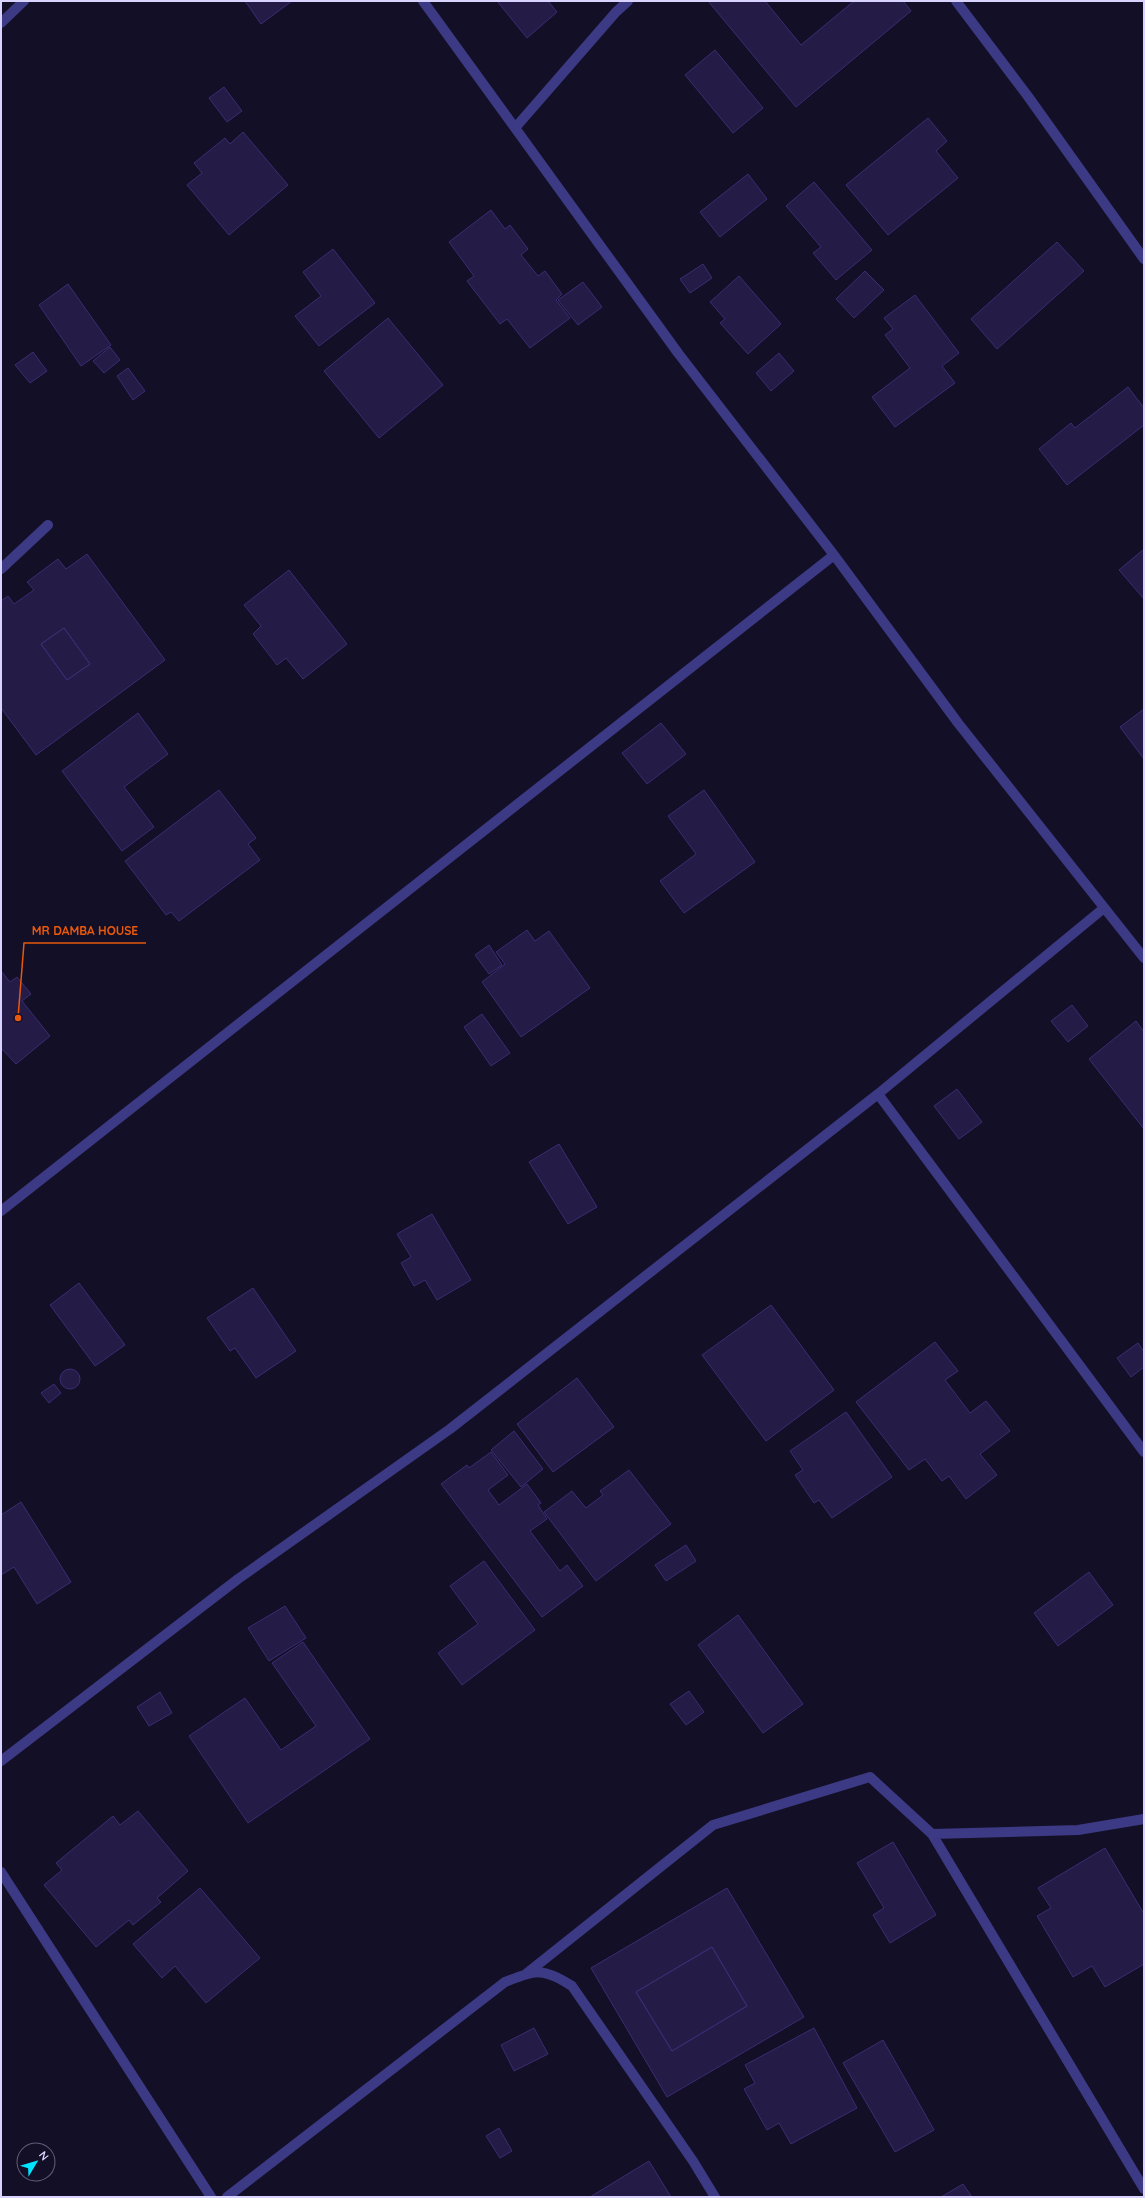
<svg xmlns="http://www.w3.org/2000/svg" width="1145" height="2198" viewBox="0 0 1145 2198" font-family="Quicksand,sans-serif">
  <rect width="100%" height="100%" fill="#130f26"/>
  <path fill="#241b47" stroke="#3b2d73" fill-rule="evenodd" d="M245 1H292L261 24Z
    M497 1H548L557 12 527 38Z
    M708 1H765L801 45 854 1H903L911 11 796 107Z
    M715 50 763 108 733 133 685 75Z
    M224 87 242 111 227 122 209 98Z
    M928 118 947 141 936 151 958 178 888 235 846 185Z
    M243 132 288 185 229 235 187 185 202 173 194 163 225 138 230 144Z
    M748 174 767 199 720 237 700 212Z
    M814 182 872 250 836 280 813 253 821 247 786 206Z
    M491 210 505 229 510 225 528 249 521 255 538 276 545 271 562 294 556 300 570 318 530 348 507 319 500 324 467 281 474 276 449 242Z
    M1057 242 1084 271 997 349 971 319Z
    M333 249 375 303 319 346 295 316 321 296 303 272Z
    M703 264 712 278 690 293 680 279Z
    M865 271 884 290 854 318 836 299Z
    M739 276 781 324 748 354 720 323 725 319 710 302Z
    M583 282 602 307 578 325 558 300Z
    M68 284 111 345 81 366 39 305Z
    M915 295 959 353 942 366 955 383 895 427 872 397 910 368 885 335 893 329 884 318Z
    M388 318 443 385 379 438 324 371Z
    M110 347 120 360 104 373 93 361Z
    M33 352 47 371 30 383 15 365Z
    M779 353 794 371 771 391 756 373Z
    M128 368 145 391 133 400 117 376Z
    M1128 387 1144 408V425L1067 485 1039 449 1071 423 1075 428Z
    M1144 549V599L1119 570Z
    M87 554 165 660 36 755 1 708V601L8 596 14 604 34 590 27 582 58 559 66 569ZM64 628 90 664 67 680 41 644Z
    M289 570 347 644 303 679 286 658 277 665 253 634 261 626 244 605Z
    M64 628 90 664 67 680 41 644Z
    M1144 709V759L1120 727Z
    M138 713 168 754 124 787 154 827 122 851 62 771Z
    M661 723 686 754 647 784 622 753Z
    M219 790 256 838 248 844 260 860 179 921 171 912 166 915 125 861Z
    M704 790 755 862 684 913 660 881 696 854 668 816Z
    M527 930 535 941 549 931 590 988 521 1037 482 982 505 964 496 952Z
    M489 945 502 965 489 974 475 955Z
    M1 971 10 982 17 977 31 994 22 1001 50 1036 16 1064 1 1048Z
    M1072 1005 1088 1026 1068 1042 1051 1021Z
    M482 1014 510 1053 491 1066 464 1027Z
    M1136 1021 1144 1032V1129L1089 1059Z
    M957 1089 982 1122 959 1139 934 1106Z
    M559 1144 597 1207 568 1224 529 1162Z
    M432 1214 471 1280 437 1300 425 1280 414 1286 401 1263 411 1257 397 1234Z
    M79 1283 125 1345 95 1366 50 1305Z
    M253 1288 296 1351 256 1378 235 1348 230 1351 207 1318Z
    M771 1305 834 1390 766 1441 702 1355Z
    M935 1342 958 1371 945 1380 970 1413 986 1401 1010 1431 980 1454 997 1475 966 1499 949 1476 942 1481 925 1459 909 1470 856 1402Z
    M1138 1343 1144 1352V1367L1131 1377 1117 1358Z
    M60 1379a10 10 0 1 1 20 0a10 10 0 1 1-20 0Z
    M577 1378 614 1427 553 1472 517 1424Z
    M54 1384 61 1393 49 1403 41 1393Z
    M846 1412 892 1477 832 1518 819 1500 814 1503 795 1475 803 1470 790 1451Z
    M514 1431 543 1469 521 1487 491 1450Z
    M491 1452 508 1475 488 1490 499 1505 527 1484 541 1503 538 1505 547 1519 530 1531 560 1571 567 1565 583 1586 542 1617 441 1484 467 1465 469 1468Z
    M629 1470 671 1524 596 1581 544 1512 572 1491 586 1508 603 1495 600 1491Z
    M21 1502 71 1582 37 1604 14 1567 1 1575V1515Z
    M686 1545 696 1561 666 1581 655 1565Z
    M484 1561 535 1630 462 1685 438 1653 478 1624 450 1586Z
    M1089 1572 1113 1605 1058 1646 1034 1613Z
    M285 1606 306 1638 269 1661 248 1628Z
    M738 1615 803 1704 763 1733 698 1645Z
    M303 1642 370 1739 248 1823 189 1736 245 1698 281 1750 316 1726 272 1663Z
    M689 1691 704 1712 686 1725 670 1704Z
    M160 1692 172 1713 149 1726 137 1707Z
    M138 1811 188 1871 157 1898 161 1902 133 1925 129 1920 96 1947 44 1885 62 1870 56 1863 113 1816 120 1825Z
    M893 1842 936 1915 890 1943 873 1915 884 1908 857 1863Z
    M1105 1848 1144 1914V1964L1105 1987 1092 1966 1073 1977 1037 1916 1051 1908 1038 1888Z
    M200 1888 260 1958 206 2003 175 1966 162 1978 133 1944Z
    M727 1888 804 2017 667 2097 591 1968ZM712 1947 747 2006 672 2051 636 1992Z
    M712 1947 747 2006 672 2051 636 1992Z
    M534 2028 548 2054 514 2071 501 2045Z
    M814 2028 857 2108 791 2144 779 2123 767 2130 744 2089 755 2083 745 2065Z
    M883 2040 934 2130 895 2152 843 2063Z
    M499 2128 512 2151 500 2158 486 2136Z
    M649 2161 671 2197H590Z
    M963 2184 972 2197H941Z"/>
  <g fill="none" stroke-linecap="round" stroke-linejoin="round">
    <path stroke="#3d3a85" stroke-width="10" d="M423 1 678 353 834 555 958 723 1144 958
      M956 1 1027 95 1144 259
      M1 23 24 1
      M515 128 616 12 628 1
      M1 569 48 525
      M878 1094 1144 1452
      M1 1211 834 555
      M1 1761 238 1579 450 1429 878 1094 1104 908
      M932 1834 1144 2189
      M1 1872 211 2197
      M526 1974 713 1825 870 1777 932 1834 1078 1830 1144 1819
      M227 2197 505 1982C536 1970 543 1967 572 1986L693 2161 715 2197"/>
  </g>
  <path fill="none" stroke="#e8590c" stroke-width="1.5" d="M18 1018L24 943H146"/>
  <circle fill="#e8590c" stroke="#130f26" stroke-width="1.5" cx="18" cy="1018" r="4"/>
  <g font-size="12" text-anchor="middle" font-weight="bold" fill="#e8590c" stroke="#130f26" stroke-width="3.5" stroke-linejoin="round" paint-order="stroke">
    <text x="85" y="935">MR DAMBA HOUSE</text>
  </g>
  <rect width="1145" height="2198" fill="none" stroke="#d9d4ff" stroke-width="4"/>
  <g transform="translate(36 2162) rotate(52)"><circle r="19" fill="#130f26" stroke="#625e7d"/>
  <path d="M0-3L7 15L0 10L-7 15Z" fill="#00e5ff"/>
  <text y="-6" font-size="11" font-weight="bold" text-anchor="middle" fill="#d9d4ff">N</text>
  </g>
</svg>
